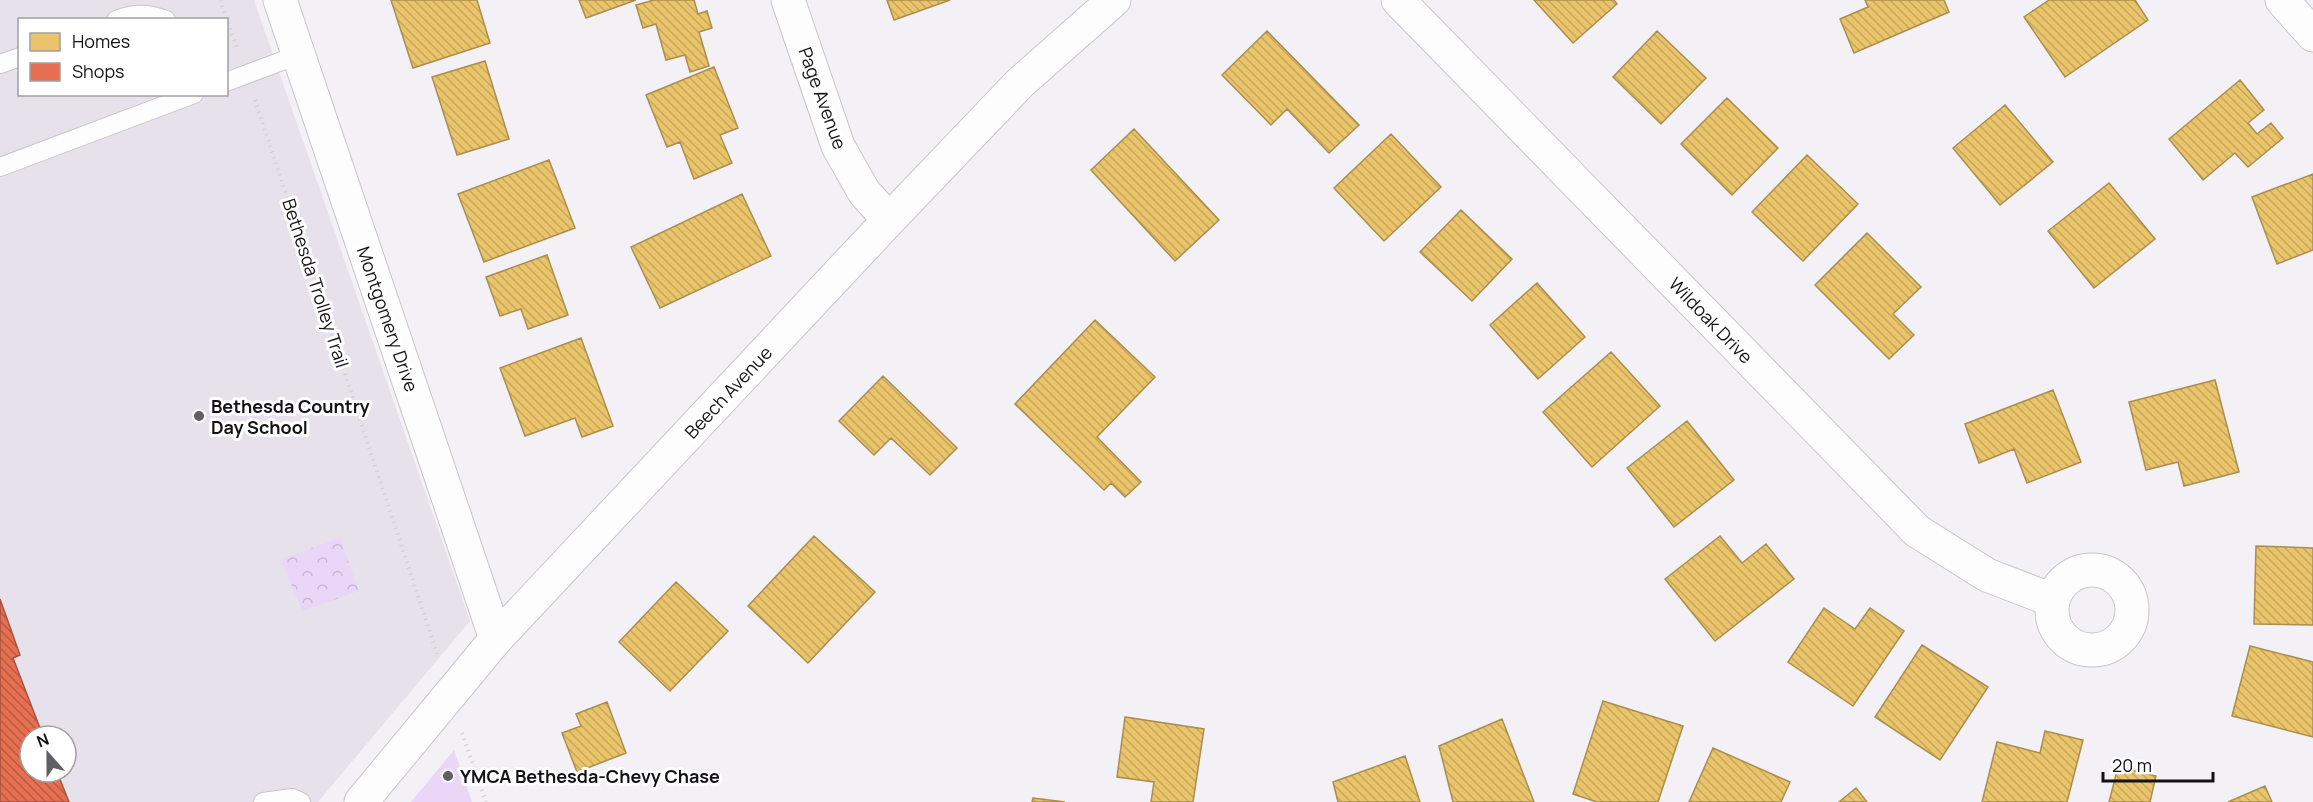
<svg xmlns="http://www.w3.org/2000/svg" width="2313" height="802" viewBox="0 0 2313 802" font-family="Manrope,sans-serif">
  <defs>
    <pattern id="park-crowns" width="20" height="18" patternUnits="userSpaceOnUse" patternTransform="scale(1.5)"><rect width="20" height="18" fill="#ead7f7"/><path d="M2 6a3 3 0 1 1 6 0M12 15a3 3 0 1 1 6 0" fill="none" stroke="#c8b8d3"/></pattern>
    <pattern id="homes-back-hatch" width="6" height="6" patternUnits="userSpaceOnUse" patternTransform="scale(1.5)"><rect width="6" height="6" fill="#e9c46a"/><path d="M-1 5l2 2M0 0l6 6M5-1l2 2" fill="none" stroke="#c7a75b"/></pattern>
    <pattern id="shops-back-hatch" width="6" height="6" patternUnits="userSpaceOnUse" patternTransform="scale(1.5)"><rect width="6" height="6" fill="#e76f51"/><path d="M-1 5l2 2M0 0l6 6M5-1l2 2" fill="none" stroke="#ba5a42"/></pattern>
  </defs>
  <rect width="100%" height="100%" fill="#f3f1f5"/>
  <path fill="#e7e1eb" fill-rule="evenodd" d="M0 0H254L470 621 318 802H0ZM20 20H226V94H20ZM30 736H66V772H30Z"/>
  <path fill="url(#park-crowns)" d="M340 538 359 591 302 611 281 559Z"/>
  <path fill="#ead7f7" d="M454 750 472 802H411Z"/>
  <path fill="url(#homes-back-hatch)" stroke="#a98e50" stroke-width="1.5" d="M391 0H477L490 43 413 68Z
    M579 0H636L586 18Z
    M654 0H694L698 14 707 11 712 28 699 32 709 66 690 72 685 55 666 60 656 24 643 28 636 5Z
    M887 0H950L894 20Z
    M1534 0H1614L1617 4 1573 43Z
    M1865 0H1944L1949 12 1854 53 1840 19 1868 7Z
    M2049 0H2135L2148 20 2065 77 2024 17Z
    M1267 31 1359 125 1329 153 1287 109 1271 125 1222 75Z
    M1657 31 1706 78 1661 124 1613 77Z
    M485 61 509 139 457 155 432 77Z
    M714 67 738 128 720 135 732 163 694 179 680 142 667 147 646 95Z
    M2240 80 2264 110 2248 123 2257 134 2271 123 2283 138 2248 167 2235 153 2203 180 2169 139Z
    M1727 98 1778 148 1732 195 1681 144Z
    M2005 105 2053 162 2000 205 1953 148Z
    M1134 129 1219 220 1175 261 1091 170Z
    M1391 134 1441 187 1384 241 1334 188Z
    M1807 155 1858 204 1803 261 1752 212Z
    M549 160 575 228 484 262 458 194Z
    M2313 174V250L2277 264 2252 197Z
    M2109 183 2155 239 2094 288 2048 231Z
    M742 194 771 256 660 308 631 247Z
    M1461 210 1512 259 1472 301 1420 252Z
    M1867 233 1921 287 1893 314 1914 335 1889 359 1815 285Z
    M547 255 568 315 528 329 521 309 500 316 486 277Z
    M1537 283 1585 337 1538 379 1490 325Z
    M1095 320 1155 377 1097 437 1141 482 1125 497 1111 483 1104 490 1015 404Z
    M581 338 613 426 582 437 575 418 525 436 500 368Z
    M1611 352 1660 406 1592 467 1543 412Z
    M883 376 957 448 930 475 891 438 874 455 839 421Z
    M2215 380 2239 472 2184 486 2178 462 2146 470 2129 402Z
    M2053 390 2081 462 2027 483 2014 449 1979 463 1965 424Z
    M1687 421 1734 480 1674 527 1627 468Z
    M814 536 875 592 808 663 748 606Z
    M1720 536 1742 563 1766 544 1794 579 1715 641 1665 579Z
    M2256 546 2313 548V625L2254 624Z
    M676 582 728 631 670 691 619 642Z
    M1824 608 1855 629 1870 608 1904 631 1853 706 1788 662Z
    M1922 645 1988 687 1940 760 1875 717Z
    M2250 646 2313 662V737L2232 716Z
    M1603 701 1683 726 1658 802H1597L1573 794Z
    M607 702 626 753 577 772 562 733 581 726 576 714Z
    M1125 717 1204 729 1193 802H1151L1154 782 1117 777Z
    M1502 719 1534 802H1453L1439 746Z
    M2045 731 2083 740 2067 802H1982L1997 742 2040 753Z
    M1713 748 1790 782 1781 802H1689Z
    M1405 756 1420 802H1338L1333 782Z
    M2118 767 2156 776 2150 802H2109Z
    M2265 786 2272 802H2228Z
    M1856 788 1867 802H1839Z
    M1033 798 1065 802H1032Z"/>
  <path fill="url(#shops-back-hatch)" stroke="#a7533f" stroke-width="1.5" d="M0 599 20 655 13 658 43 736H30V772H57L69 802H0Z"/>
  <g fill="none" stroke-linecap="round" stroke-linejoin="round">
    <g stroke="#c8c6c9" stroke-width="20">
      <path id="lane" d="M116 20C134 13 148 13 166 20
        M0 64 20 57
        M226 82 298 55
        M0 167 194 94
        M263 802 292 798 301 802"/>
    </g>
    <g stroke="#c8c6c9" stroke-width="35">
      <path id="street" d="M280 0 496 639
        M788 0 838 146 864 192 889 220
        M1398 0 1917 531 1987 575 2052 600
        M2282 0 2313 35
        M2052 610a40 40 0 1 1 80 0a40 40 0 1 1-80 0Z"/>
    </g>
    <g stroke="#c8c6c9" stroke-width="35">
      <path id="secondary" d="M361 802 496 639 889 220 1020 83 1114 0"/>
    </g>
    <path stroke="#d4d4d5" stroke-width="4" stroke-dasharray="1.5 4.5" stroke-linecap="butt" d="M220 0 238 50
      M255 100 437 654
      M462 733 486 802"/>
    <use href="#lane" stroke="#fdfdfe" stroke-width="18"/>
    <use href="#street" stroke="#fdfdfe" stroke-width="33"/>
    <use href="#secondary" stroke="#fdfdfe" stroke-width="33"/>
  </g>
  <g fill="#615f63" stroke="#fff" stroke-width="2">
    <circle cx="199" cy="416" r="6"/>
    <circle cx="448" cy="776" r="6"/>
  </g>
  <g text-anchor="middle" dominant-baseline="central" stroke-width="6" stroke-linejoin="round" paint-order="stroke">
    <g font-size="18" fill="#131114" stroke="#fff">
      <text transform="translate(823 98) rotate(70)">Page Avenue</text>
      <text transform="translate(316 283) rotate(72)">Bethesda Trolley Trail</text>
      <text transform="translate(388 319) rotate(71)">Montgomery Drive</text>
      <text transform="translate(1711 320) rotate(46)">Wildoak Drive</text>
      <text transform="translate(728 392) rotate(-47)">Beech Avenue</text>
    </g>
    <g font-size="18" font-weight="bold" fill="#131114" stroke="#fff" text-anchor="start">
      <text x="211" y="406">Bethesda Country<tspan x="211" dy="21">Day School</tspan></text>
      <text x="460" y="776">YMCA Bethesda-Chevy Chase</text>
    </g>
  </g>
  <rect x="18" y="18" width="210" height="78" fill="#ffffff" stroke="#a1a0a1" stroke-width="1.5"/>
  <rect x="30" y="33" width="30" height="18" fill="#e9c46a" stroke="#a1a0a1" stroke-width="1.5"/>
  <text x="72" y="48" font-size="18" fill="#131114">Homes</text>
  <rect x="30" y="63" width="30" height="18" fill="#e76f51" stroke="#a1a0a1" stroke-width="1.5"/>
  <text x="72" y="78" font-size="18" fill="#131114">Shops</text>
  <g transform="translate(48 754) rotate(339)"><circle r="28" fill="#ffffff" stroke="#a1a0a1" stroke-width="1.5"/>
  <path d="M0-4.5L10 22L0 15L-10 22Z" fill="#615f63"/>
  <text y="-9" font-size="16" font-weight="bold" text-anchor="middle" fill="#131114">N</text>
  </g>
  <path d="M2103 772v9h110v-9" fill="none" stroke="#131114" stroke-width="3"/>
  <text x="2112" y="772" font-size="18" fill="#131114" stroke="#ffffff" stroke-width="4.5" paint-order="stroke">20 m</text>
</svg>
